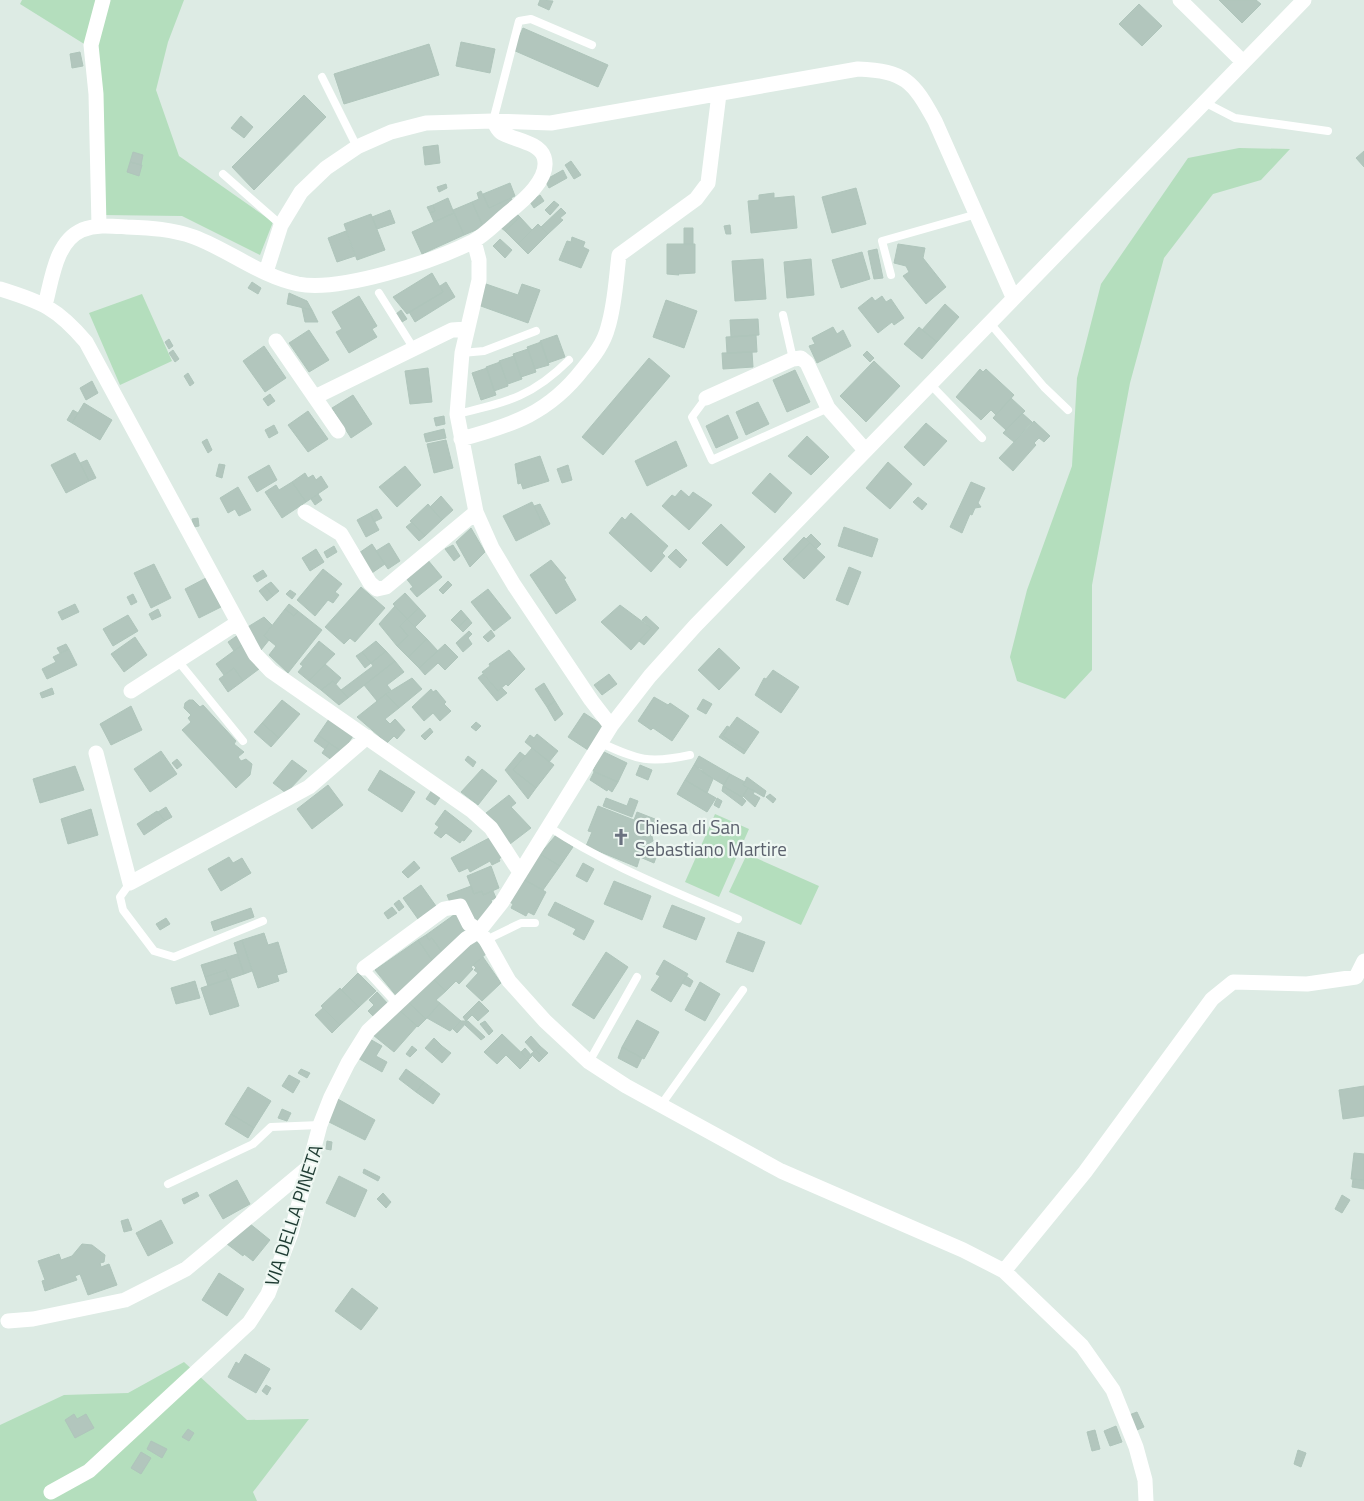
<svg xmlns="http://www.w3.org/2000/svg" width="1364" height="1501" viewBox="0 0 1364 1501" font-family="'Titillium Web',sans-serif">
  <rect width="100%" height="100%" fill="#ddebe4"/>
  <path fill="#b4debd" d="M22 0H184L168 42 156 90 179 156 273 222 260 255 182 216 102 215 89 47 20 4Z
    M1239 148 1290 149 1261 180 1213 194 1164 258 1130 383 1092 585V670L1065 699 1017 681 1010 657 1027 590 1072 466 1077 378 1101 284 1188 158Z
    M142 294 172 361 120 385 89 313Z
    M715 814 749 829 719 897 685 882Z
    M747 854 819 886 801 925 729 892Z
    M184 1362 247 1420 309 1419 253 1492 257 1501H0V1425L64 1395 128 1393Z"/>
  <path fill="#b2c6bd" stroke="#afc5bb" d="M540 0 553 1 549 10 538 5Z
    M1219 0H1256L1261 4 1242 23Z
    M1139 4 1162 26 1142 46 1119 24Z
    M523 28 608 65 598 87 513 50Z
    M461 42 495 49 490 73 456 66Z
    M429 44 439 75 344 104 334 74Z
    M80 52 83 66 72 68 70 54Z
    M304 95 326 117 254 190 232 167Z
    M241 116 253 127 244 138 231 128Z
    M438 145 440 163 425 165 423 147Z
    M1364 151V167L1356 158Z
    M133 152 143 155 141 165 130 162Z
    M571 161 581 175 574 179 565 165Z
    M130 162 142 165 139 176 127 172Z
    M563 170 567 178 549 188 545 180Z
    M510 183 515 196 489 208 483 194Z
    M446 184 447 188 439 192 437 187Z
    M856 188 866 224 832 233 822 197Z
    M481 191 489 208 511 198 515 204 483 226 472 202 479 199 477 193Z
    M774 193V198L794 196 797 228 751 233 748 201 759 200V195Z
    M540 195 544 201 534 208 530 202Z
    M448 198 454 213 434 222 430 213 435 211 433 205Z
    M554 201 559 205 550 215 545 210Z
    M472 202 483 227 464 235 453 210Z
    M433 205 435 211 430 213 427 207Z
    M561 208 566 213 560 218 563 220 548 234 541 227Z
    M390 210 395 223 377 229 372 217Z
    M515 212 520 217 505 231 500 227Z
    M454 213 464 235 422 254 412 232Z
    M371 214 385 250 357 260 344 224Z
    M520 217 532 230 518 244 505 231Z
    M538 224 548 234 528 254 518 244Z
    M730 225 731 234H726L724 226Z
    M684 228H693V245H684Z
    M346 231 355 256 337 262 328 238Z
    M572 237 585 242 583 247 589 250 581 268 559 260 567 241 571 242Z
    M500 239 512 250 505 258 493 246Z
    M667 244H695V273L678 274 679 275 667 274Z
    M898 244 925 248 923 258 946 287 926 304 903 276 909 272 906 266 894 263Z
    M877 249 883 278 874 279 868 251Z
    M862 252 870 279 841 288 832 260Z
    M763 259 766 299 735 301 732 261Z
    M811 259 814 295 787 298 784 262Z
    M432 273 443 292 407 314 393 297Z
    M252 282 261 288 258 294 248 288Z
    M446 282 455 297 415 322 409 312 443 292 440 286Z
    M486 284 518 295 522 284 540 290 528 323 478 305Z
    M289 293 307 301 312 310 287 304Z
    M359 296 377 326 372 329 377 337 349 353 336 332 342 329 332 312Z
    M882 296 886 302 891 299 904 318 894 325 892 322 878 333 858 308 872 297 875 301Z
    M666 300 697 311 684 348 653 337Z
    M945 304 959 317 937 342 922 330Z
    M302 308 312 310 318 322H305Z
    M401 310 407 319 402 322 396 314Z
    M758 319 759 335 731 337 730 320Z
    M833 327 837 334 843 330 851 346 817 363 809 346 815 344 812 338Z
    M919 327 937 342 922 359 904 344Z
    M309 330 329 360 309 372 289 343Z
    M557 335 565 357 548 363 540 341Z
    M756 335 757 352 727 353 726 337Z
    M169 339 173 346 169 349 165 342Z
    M541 342 549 365 535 369 527 347Z
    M264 346 286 378 265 392 243 361Z
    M528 349 536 372 521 377 513 354Z
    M173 350 179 359 175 362 169 353Z
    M867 351 874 358 870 362 863 355Z
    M752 352 753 367 723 369 722 353Z
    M514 356 522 379 508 384 499 361Z
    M649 358 670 376 603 455 582 437Z
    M874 361 900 386 866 422 840 396Z
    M500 362 508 386 494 391 486 367Z
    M428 368 432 402 410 404 405 371Z
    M487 368 496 395 481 400 472 373Z
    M980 369 983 372 986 369 1014 395 996 415 991 410 981 420 956 397Z
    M795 370 810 402 787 412 773 380Z
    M188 373 194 383 190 386 184 376Z
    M92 381 98 393 86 400 80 388Z
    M270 394 275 401 268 406 263 399Z
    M353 395 372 424 351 438 332 408Z
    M1011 398 1025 411 1006 430 993 418Z
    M758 402 769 424 746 435 736 412Z
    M84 403 112 420 100 440 72 423Z
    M73 410 78 413 72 423 67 420Z
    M308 411 328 439 308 452 288 425Z
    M1022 413 1032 422 1014 442 1003 433Z
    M728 415 738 438 716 448 706 426Z
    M444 416 445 424 436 426 434 418Z
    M1034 421 1050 436 1044 442 1039 438 1034 443 1036 445 1013 471 999 458Z
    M926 423 947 441 924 466 904 447Z
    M274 425 278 433 269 438 265 430Z
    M444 429 446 438 426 442 424 434Z
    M807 436 829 457 811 475 788 456Z
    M207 439 212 450 208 453 202 442Z
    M446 440 453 468 434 473 427 444Z
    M676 441 687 466 647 486 635 461Z
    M75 453 89 481 66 493 51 465Z
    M540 456 549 481 523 489 521 483 518 484 515 464Z
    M87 460 96 478 89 481 80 463Z
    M888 462 912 484 890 509 866 488Z
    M219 464 225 465 222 478 216 476Z
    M269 465 277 480 257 492 248 477Z
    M568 465 572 480 562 483 557 469Z
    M405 466 421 485 397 507 379 487Z
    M305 473 308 478 313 475 316 480 321 476 328 487 306 502 292 482Z
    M770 473 792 493 775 513 752 493Z
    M292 482 306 502 282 518 265 492 276 485 279 490Z
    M971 482 985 488 978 503 981 507 975 508 972 515 970 514 962 533 950 527Z
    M238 487 251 510 239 516 235 509 228 513 220 498Z
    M681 490 689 497 693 492 712 505 689 530 662 506 672 495 675 497Z
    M318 494 322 500 315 505 311 499Z
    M441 496 453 510 442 520 430 507Z
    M918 497 927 504 922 510 913 502Z
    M532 502 544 527 516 541 503 516Z
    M428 504 442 520 425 536 410 521Z
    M540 504 550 524 544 527 534 506Z
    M377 509 382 518 374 522 370 513Z
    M370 513 379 530 366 537 357 520Z
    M631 513 668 546 662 553 665 556 651 572 609 533 622 517 625 520Z
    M198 518 199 526 194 527 192 519Z
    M412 522 425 536 419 541 406 527Z
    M721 524 745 547 727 566 702 543Z
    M844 527 878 539 872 557 838 546Z
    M471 528 485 552 470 567 456 542Z
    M811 534 821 544 816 549 806 539Z
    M804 537 810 543 788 564 783 559Z
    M389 543 400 561 388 569 376 551Z
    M810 543 825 557 804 579 788 564Z
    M372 544 385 564 369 575 356 555Z
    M453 545 460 556 454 561 445 549Z
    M334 546 337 552 327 558 324 552Z
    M316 549 324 562 310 571 302 558Z
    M676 549 687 560 680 568 668 557Z
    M427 559 442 577 417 597 410 589 413 587 405 577Z
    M551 560 566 578 564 579 576 600 556 614 530 575Z
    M154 564 171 598 151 608 134 573Z
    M849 567 861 572 848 605 836 600Z
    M323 569 342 584 335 592 339 595 333 603 328 600 315 616 297 600Z
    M263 570 267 576 257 582 253 576Z
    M206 578 221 607 199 618 185 589Z
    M448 581 452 585 443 594 439 590Z
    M271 582 279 591 273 596 265 586Z
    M265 586 273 596 267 601 259 591Z
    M361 587 385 608 355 642 350 638 344 644 325 627Z
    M488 589 511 618 494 631 471 602Z
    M290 590 296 594 292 599 286 594Z
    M405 593 419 608 407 619 393 604Z
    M133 594 137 602 131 605 127 597Z
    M75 604 79 612 62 620 58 612Z
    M289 604 298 611 294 616 285 609Z
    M620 605 651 628 631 650 601 622Z
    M395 606 407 619 400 626 408 636 397 646 379 624Z
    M419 608 426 616 415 627 407 619Z
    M158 609 161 616 152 620 149 614Z
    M285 609 294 616 298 611 322 630 288 673 269 655 276 646 264 636Z
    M461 610 468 618 458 627 451 620Z
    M128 615 138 631 113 646 103 629Z
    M646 616 659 628 644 645 639 641 651 628 642 620Z
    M264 617 272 625 264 636 269 640 261 650 246 628Z
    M468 618 472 623 463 632 458 627Z
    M407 619 427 639 408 657 397 646 408 636 400 626Z
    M491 630 495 636 488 642 483 637Z
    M469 631 472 634 468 638 472 644 463 652 456 643Z
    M238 635 246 651 242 645 234 651 228 642Z
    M135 637 147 655 124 672 111 654Z
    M427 639 438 651 419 668 408 657Z
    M319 641 335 654 309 681 298 672 303 666 300 664Z
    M376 641 386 651 371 663 362 652Z
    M66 644 69 649 60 653 57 648Z
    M445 644 458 657 445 670 438 663 425 675 419 668Z
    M242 645 259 669 243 681 234 668 224 675 216 664Z
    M719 648 740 668 719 690 698 670Z
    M69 649 77 665 47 679 42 669 56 662 53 657Z
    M509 650 525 669 508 686 506 684 498 691 482 672 490 666 489 664Z
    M386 651 395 661 348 698 341 690 373 666 371 663Z
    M362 652 371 663 365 668 356 656Z
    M395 661 404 672 387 685 391 690 377 701 364 685Z
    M325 664 341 678 336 684 333 681 321 690 309 681Z
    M234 668 243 681 228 692 219 679Z
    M773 670 799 687 781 713 755 695 764 678 766 679Z
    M483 674 498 691 502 688 507 693 497 701 478 678Z
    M609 674 617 684 602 695 594 685Z
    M412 678 422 689 399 708 386 694Z
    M333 681 348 698 339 705 321 690Z
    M544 683 555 701 547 707 535 689Z
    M52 688 54 694 42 698 40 693Z
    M431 689 433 692 436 690 446 702 444 704 451 711 440 721 433 713 424 721 412 707Z
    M386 694 399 708 385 719 390 724 395 719 405 730 397 739 394 736 387 743 357 717Z
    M654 697 668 705 670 703 689 716 672 741 653 728 651 730 638 721Z
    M703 699 712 704 706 714 697 709Z
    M189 700H193L200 707 203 705 236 741 234 744 244 752 238 757 241 761 246 759 252 764 250 775 236 788 182 730 191 722 188 718 191 715 184 708 185 703Z
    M282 700 300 714 279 738 262 723Z
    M555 701 563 714 555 721 547 707Z
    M131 706 142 730 111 745 100 724Z
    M584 713 604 726 588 750 568 737Z
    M737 717 759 732 746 751 723 736Z
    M329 719 353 736 342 752 318 735Z
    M476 722 481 726 476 731 471 727Z
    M262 723 279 738 271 747 254 732Z
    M727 726 729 727 723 736 746 751 744 754 719 737Z
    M430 728 433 732 425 740 421 736Z
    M537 734 558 751 549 762 525 742 530 735 534 738Z
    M318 735 329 743 325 749 314 741Z
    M329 743 340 750 333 761 322 753Z
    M532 748 554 765 536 788 513 770Z
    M161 751 177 774 150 792 134 769Z
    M602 751 627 763 618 782 593 771Z
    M520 752 525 756 513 770 536 788 528 799 505 770Z
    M468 756 476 762 473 767 465 760Z
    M699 756 730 774 724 785 702 772 703 770 694 765Z
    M177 759 182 765 177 769 172 763Z
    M292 760 307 771 286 793 273 783Z
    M640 765 652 770 648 780 636 775Z
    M694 765 713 779 707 793 685 780Z
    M75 766 84 790 40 803 33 779Z
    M482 769 497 781 478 805 461 792Z
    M380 770 415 792 402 812 368 790Z
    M594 772 618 782 612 792 608 789 607 791 590 780Z
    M730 774 745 782 743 785 748 788 742 797 723 786Z
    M747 777 766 791 764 797 743 785Z
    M685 780 716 798 707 812 677 794Z
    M328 785 343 805 312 829 297 809Z
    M723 786 742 797 746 801 742 806 722 791Z
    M748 788 755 791 753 794 760 798 755 807 743 796Z
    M432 790 441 796 435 805 426 799Z
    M770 794 776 799 773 803 766 797Z
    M509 795 516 803 511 807 531 828 510 844 486 813Z
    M606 798 627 806 630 798 638 801 632 817 603 806Z
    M717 798 722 801 719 808 714 805Z
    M598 806 634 820 637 812 660 821 658 833 652 836 653 841 645 846 658 852 654 863 640 857 637 867 586 846 592 832 588 831Z
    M166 807 172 817 165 821 158 812Z
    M91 809 98 835 68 844 61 819Z
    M445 810 472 831 464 841 462 840 460 843 446 833 441 838 434 833 439 827 435 824Z
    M157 811 165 821 144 835 137 824Z
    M556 835 573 847 560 866 540 854Z
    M493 836 503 856 499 859 500 861 492 865 490 861 470 872 468 868 459 872 451 858Z
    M540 854 560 866 543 890 521 878Z
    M229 857 233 863 242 858 251 873 221 891 208 869Z
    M414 861 420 868 408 878 402 872Z
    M583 863 594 869 587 882 576 876Z
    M491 866 499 888 483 895 482 891 474 894 467 876Z
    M521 878 546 892 534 915 528 912 526 916 511 908 513 904 508 901Z
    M614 881 651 896 642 920 604 904Z
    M421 885 436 906 418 919 403 898Z
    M471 886 474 894 482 891 483 895 493 891 496 898 491 900 494 909 486 918 472 924 451 905 447 895Z
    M399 900 404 907 399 911 394 904Z
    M555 902 594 921 584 940 573 934 576 929 548 915Z
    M672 905 705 918 696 940 663 927Z
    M392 907 397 913 388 919 384 913Z
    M251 908 254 917 214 931 211 922Z
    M458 912 469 932 444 955 432 938 429 940 426 935Z
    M166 918 170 924 160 930 156 924Z
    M738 932 765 942 753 972 726 962Z
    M264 933 268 945 278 942 287 972 277 975 279 981 258 988 242 940Z
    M426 935 429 940 432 938 444 955 434 963 418 940Z
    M242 940 252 971 244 974 234 943Z
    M418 940 434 963 398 998 375 970Z
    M470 940 476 941 487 953 471 967 473 969 459 984 456 981 446 991 431 977Z
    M606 952 628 967 594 1019 572 1005Z
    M237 954 244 974 229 979 226 970 205 977 201 965Z
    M483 957 501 983 482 1001 466 986 478 973 474 970 476 968 473 965Z
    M664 960 688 974 671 1002 651 990 660 976 656 974Z
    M226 970 229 979 208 986 205 977Z
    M358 973 376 991 359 1007 341 990Z
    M686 976 693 981 690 987 682 983Z
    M431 977 446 991 436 1000 440 1003 426 1019 406 1000Z
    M230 978 239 1006 210 1015 201 988Z
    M195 981 200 998 176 1004 171 988Z
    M700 982 720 994 705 1021 685 1010Z
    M340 988 359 1007 340 1025 321 1006Z
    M377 992 389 1005 375 1018 368 1011 374 1005 369 1000Z
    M406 1000 426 1019 418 1027 398 1009Z
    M479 1001 489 1011 478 1021 472 1015 466 1021 463 1017Z
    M440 1003 461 1021 450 1031 427 1018Z
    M323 1008 340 1025 332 1033 315 1015Z
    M398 1009 417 1026 394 1052 373 1035Z
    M637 1020 659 1032 644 1059 622 1047Z
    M461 1021H468L457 1033 453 1029Z
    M468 1021 485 1037 481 1040 465 1025Z
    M485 1021 493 1031 489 1035 480 1024Z
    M502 1034 529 1060 520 1069 506 1055 497 1064 484 1052Z
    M531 1036 540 1046 534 1052 525 1042Z
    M368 1038 382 1046 376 1056 387 1062 382 1072 356 1057Z
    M434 1038 442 1046 433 1055 425 1048Z
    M412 1046 417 1050 410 1057 406 1054Z
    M442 1046 451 1053 442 1063 433 1055Z
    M540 1046 548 1053 543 1058 536 1050Z
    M622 1047 642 1058 637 1068 618 1058Z
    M525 1048 532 1056 529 1059 521 1052Z
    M536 1050 543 1058 539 1062 531 1054Z
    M301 1069 310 1073 307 1078 298 1073Z
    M406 1069 424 1082 416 1092 399 1079Z
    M289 1075 300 1081 293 1093 282 1086Z
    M424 1082 440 1094 433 1104 416 1092Z
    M1364 1086V1116L1343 1119 1339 1090Z
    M248 1087 271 1101 254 1128 231 1114Z
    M336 1098 375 1120 365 1140 325 1120Z
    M282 1109 291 1113 287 1121 278 1118Z
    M231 1114 254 1128 248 1138 225 1124Z
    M327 1141 332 1142 331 1150 326 1149Z
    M1354 1153 1364 1154V1180L1351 1179Z
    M364 1169 380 1177 378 1181 363 1173Z
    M339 1176 367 1190 355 1217 326 1203Z
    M1353 1179 1364 1180V1189L1352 1187Z
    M237 1180 250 1204 223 1219 209 1195Z
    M197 1192 199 1196 184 1204 182 1199Z
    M383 1193 391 1202 386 1208 377 1199Z
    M1342 1195 1350 1200 1342 1213 1335 1209Z
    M128 1219 132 1230 124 1232 121 1221Z
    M161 1220 173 1243 148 1256 136 1233Z
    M249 1223 270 1240 253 1261 244 1254 243 1256 227 1244Z
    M82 1244 92 1245 105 1255 104 1262 100 1263 101 1267 109 1264 117 1285 88 1295 80 1274 75 1276 77 1280 45 1291 42 1281 45 1280 38 1261 59 1254 61 1260 72 1256Z
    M219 1273 244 1289 227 1316 202 1300Z
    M352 1288 378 1308 361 1330 335 1311Z
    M245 1354 270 1369 256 1393 228 1377 236 1362 239 1364Z
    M266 1385 271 1388 267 1395 262 1391Z
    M1137 1412 1144 1427 1137 1430 1129 1415Z
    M74 1414 77 1419 86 1414 94 1428 75 1438 65 1420Z
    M1116 1426 1122 1442 1110 1446 1104 1431Z
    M188 1429 194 1433 189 1441 182 1437Z
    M1095 1430 1100 1449 1092 1451 1087 1432Z
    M151 1441 167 1449 162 1458 147 1449Z
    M1298 1450 1306 1453 1301 1467 1294 1464Z
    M141 1452 151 1458 141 1474 131 1468Z"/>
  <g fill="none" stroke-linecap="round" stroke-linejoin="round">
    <path stroke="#fff" stroke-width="8" d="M322 77 357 147
      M1204 102 1235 118 1328 131
      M493 121 519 21 531 19 592 45
      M223 174 281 225
      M891 275 882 241 977 214
      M379 293 414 349
      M783 315 793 359
      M989 322 1044 387 1068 410
      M462 353 484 351 536 331
      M930 384 982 438
      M706 398 692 417 712 460 828 408
      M457 414C507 402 532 397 569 360
      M178 661 243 741
      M601 743C638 760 649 764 690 755
      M549 827C608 866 674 891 738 919
      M130 883 120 897 123 910 154 951 174 957 263 921
      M486 940 521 923H535
      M364 968 397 1004
      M589 1062 637 977
      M661 1105 743 990
      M168 1184 253 1144 271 1127 320 1125"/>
    <path stroke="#fff" stroke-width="15" d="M1180 0 1243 62
      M99 226 96 94 91 45 103 0
      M474 241 479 260V280L462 353 457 414 476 512 492 548 514 585 591 700 611 726
      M266 272 281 225 301 192 326 168 357 147 391 132 426 123 493 121 551 123 858 69C905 71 913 81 935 121L1013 297
      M0 289C42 302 57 308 86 342L255 654 271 671 471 810 491 828 519 871
      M45 305C52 280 55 242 82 230 97 224 112 226 127 227 151 228 172 229 194 237 229 250 260 276 298 284 341 292 432 262 472 242 485 235 497 222 508 213 523 201 551 178 544 157 539 142 514 140 502 133 498 131 496 125 493 121
      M276 341 338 431
      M315 397 452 330 466 329
      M706 398 793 359 801 358 807 363 828 408 865 450
      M461 439C513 425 549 413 583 369 594 356 604 343 608 327 615 304 616 279 619 255L696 199 708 183 719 94
      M305 512 341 534 370 583 377 589 386 587 476 512
      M131 691 237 623
      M96 753 130 883 309 787 367 737
      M364 968 444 909 460 906 469 924 479 931 486 940 509 981 545 1021 589 1062 626 1086 781 1171 963 1250 1004 1271 1082 1346 1113 1390 1136 1447 1145 1480 1146 1501
      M1004 1271 1085 1172 1212 999 1233 982 1307 984 1356 977 1364 961
      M8 1321 33 1319 125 1300 186 1269 311 1165
      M51 1492 89 1471 249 1323 268 1294 291 1233 320 1125 331 1097 348 1063 368 1031 466 939 479 931 502 902 611 726 650 676 695 626 1304 0"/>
  </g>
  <defs>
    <g id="church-bare" transform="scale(1.35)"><path d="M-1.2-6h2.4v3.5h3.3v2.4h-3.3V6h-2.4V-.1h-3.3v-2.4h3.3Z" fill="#6b7280" stroke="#eef7f2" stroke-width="2.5" paint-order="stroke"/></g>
  </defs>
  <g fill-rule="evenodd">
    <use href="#church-bare" x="621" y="837"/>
  </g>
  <g text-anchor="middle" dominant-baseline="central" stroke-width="4.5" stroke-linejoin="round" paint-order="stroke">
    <g font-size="19" fill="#5b616d" stroke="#eef7f2" text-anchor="start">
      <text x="635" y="826">Chiesa di San<tspan x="635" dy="22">Sebastiano Martire</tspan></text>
    </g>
    <g font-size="19" fill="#1e3b32" stroke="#eef7f2">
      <text transform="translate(293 1215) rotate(-72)">VIA DELLA PINETA</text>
    </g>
  </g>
</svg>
